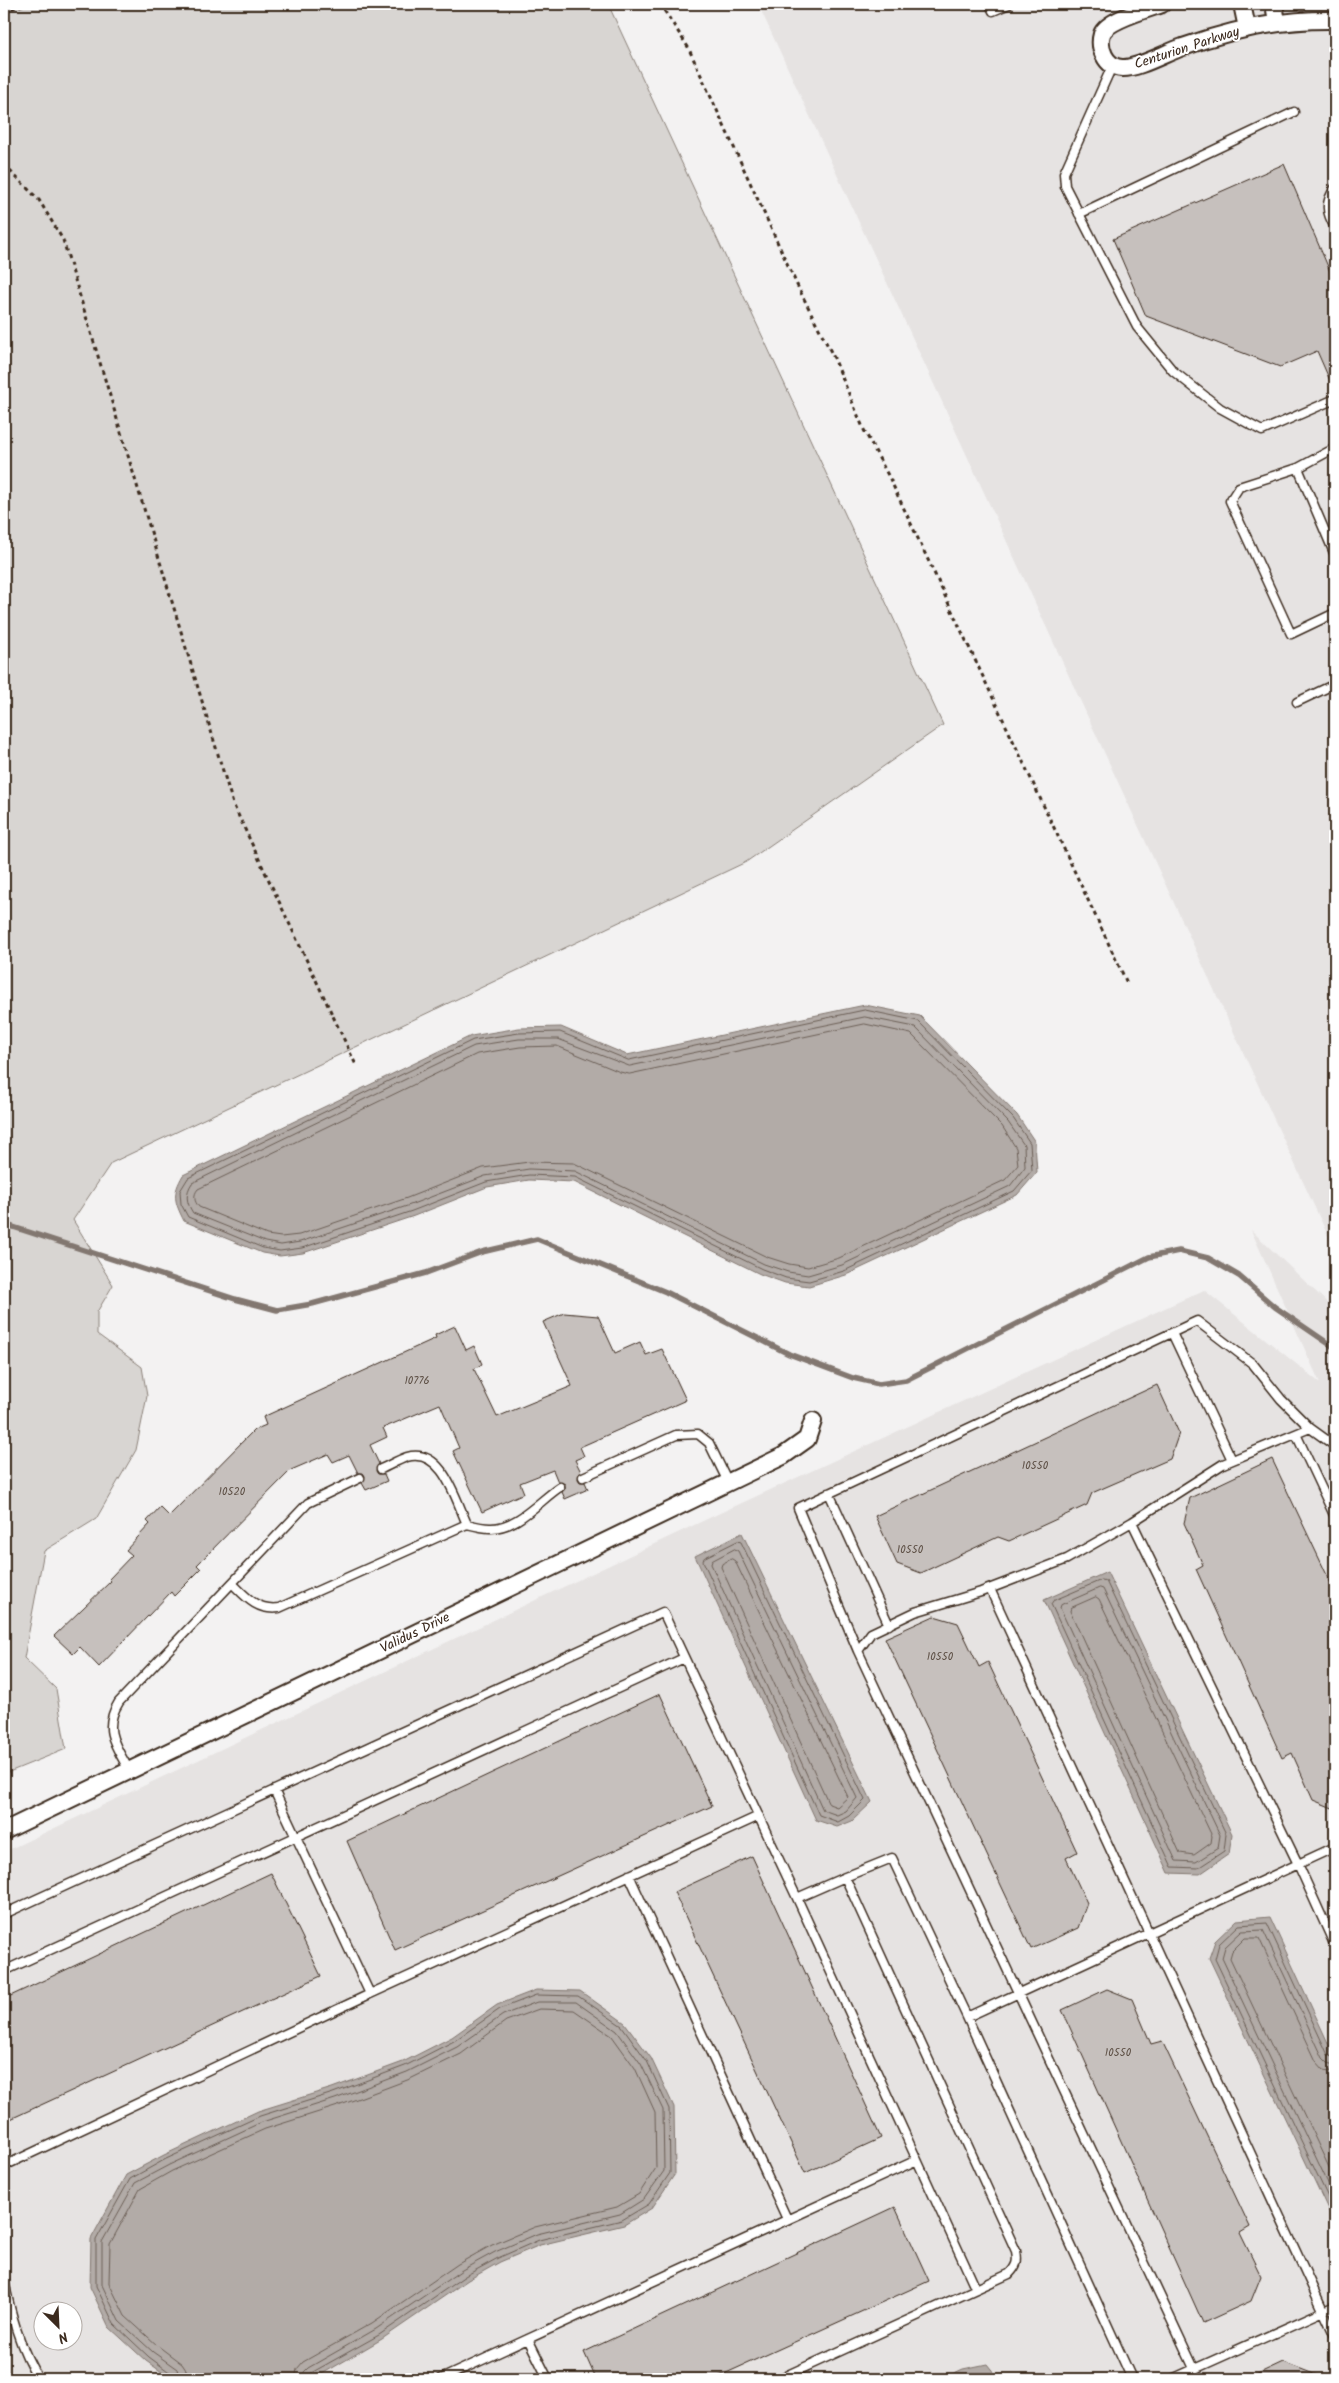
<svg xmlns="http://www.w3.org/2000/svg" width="1339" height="2383" viewBox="0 0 1339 2383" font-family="Kalam,sans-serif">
  <rect width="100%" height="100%" fill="#f3f2f2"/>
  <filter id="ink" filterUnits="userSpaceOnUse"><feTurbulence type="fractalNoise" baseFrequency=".02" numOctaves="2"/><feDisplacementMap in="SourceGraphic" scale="10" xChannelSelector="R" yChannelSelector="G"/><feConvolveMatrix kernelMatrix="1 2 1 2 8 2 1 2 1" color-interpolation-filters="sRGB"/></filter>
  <g filter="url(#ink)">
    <path fill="#e6e3e2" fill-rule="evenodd" d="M758 4H1335V1251Z
      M1251 1230 1335 1310V2379H4V1852L707 1519 1204 1290 1320 1383ZM42 2310H72V2340H42Z"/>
    <path fill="#d8d5d2" stroke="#8a8078" d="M4 4H608L943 725 746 862 111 1163 73 1220 113 1285 97 1312V1334L142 1367 147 1396 136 1450 96 1519 44 1551 24 1658 56 1689 66 1749 4 1774Z"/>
    <path fill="#b2aba7" stroke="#827770" d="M865 1005 920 1016 1017 1115 1035 1142 1037 1172 1017 1195 846 1275 809 1286 785 1283 760 1274 574 1182 529 1180 487 1187 414 1216 303 1253 280 1256 262 1253 184 1221C174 1201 172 1194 183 1175L471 1036 519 1028 561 1027 627 1055Z
      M742 1533 872 1802 852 1821 837 1827 816 1820 695 1556Z
      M1107 1572 1232 1834 1229 1854 1200 1874 1169 1873 1044 1600Z
      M1270 1917 1335 2058V2224L1209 1958 1215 1941 1237 1920Z
      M536 1990 580 1991 625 2023 651 2058 674 2107 675 2174 652 2208 624 2225 540 2245 500 2262 468 2280 382 2339 322 2374 308 2379H172L146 2361 109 2327 90 2287 91 2239 126 2175 164 2155 258 2111 332 2088 403 2062 452 2037 497 2005Z
      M987 2364 999 2379H941L963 2369Z"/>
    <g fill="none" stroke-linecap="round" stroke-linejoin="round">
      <path stroke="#6b5e55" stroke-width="1" d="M865 1010 918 1021 1013 1118 1030 1143 1032 1170 1014 1191 844 1271 809 1281 786 1278 762 1269 575 1177 529 1175 486 1182 412 1211 302 1248 280 1251 263 1248 188 1217 181 1204 180 1191 188 1178 473 1040 519 1033 560 1032 628 1060Z
        M865 1017 915 1027 1008 1122 1024 1145 1025 1167 1010 1186 842 1265 808 1275 788 1272 764 1264 575 1171 529 1169 485 1176 410 1205 300 1242 281 1245 265 1242 193 1213C186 1202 185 1194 192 1183L474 1046 519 1039H558L629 1066Z
        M865 1024 911 1034 1002 1126 1016 1148 1018 1165 1005 1180 839 1258 808 1267 789 1264 767 1257 574 1163 529 1162 483 1168 407 1198 299 1235 281 1237 267 1235 199 1207C194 1201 193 1195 198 1189L477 1054 520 1047 557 1046 620 1072 629 1074Z
        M738 1541 741 1542 865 1800 849 1816 838 1822 819 1815 703 1561 704 1558Z
        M735 1549 738 1551 857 1798 846 1811 837 1815 823 1810 711 1564 712 1561Z
        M732 1559 735 1561 848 1797 837 1807 829 1804 721 1567 722 1564Z
        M1102 1580 1106 1581 1226 1834 1224 1851 1198 1868 1172 1867 1051 1604 1053 1601Z
        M1100 1588 1103 1589 1220 1835 1218 1848 1196 1862 1176 1861 1060 1608 1061 1605Z
        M1096 1597 1099 1599 1212 1836 1211 1843 1194 1855 1180 1853 1070 1611 1071 1608Z
        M1335 2058 1328 2055 1267 1923 1239 1925 1219 1944 1215 1959 1335 2212
        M1335 2065 1328 2063 1323 2058 1263 1930 1242 1931 1225 1947 1222 1958 1335 2198
        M1335 2072 1324 2070 1316 2061 1259 1938H1245L1232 1951 1230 1958 1335 2180
        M174 2379 172 2374 149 2357 114 2324 96 2286V2240L130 2179 166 2159 260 2116 333 2093 405 2066 454 2041 500 2009 536 1995 578 1996 622 2026 647 2061 669 2109 670 2173 649 2204 622 2220 539 2240 498 2258 465 2276 379 2335 311 2373 309 2379
        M180 2379 177 2369 153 2352 119 2321 102 2285V2242L135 2183 169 2165 262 2122 335 2099 407 2072 457 2047 503 2015 537 2002H576L617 2031 641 2064 663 2110 664 2171 644 2199 620 2214 537 2234 495 2252 462 2270 376 2329 308 2368 304 2372 302 2379
        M188 2379 186 2370 182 2364 158 2346 125 2316 109 2283 110 2244 140 2189 172 2171 265 2129 338 2106 410 2079 461 2054 506 2021 539 2009 574 2010 612 2036 635 2068 655 2112 656 2168 639 2194 617 2207 535 2227 492 2245 458 2264 372 2323 303 2362 297 2369 295 2379"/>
      <path stroke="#827770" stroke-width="5.5" d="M4 1224 235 1299 277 1310 312 1304 426 1273 482 1252 537 1239 666 1292 789 1354 853 1378 879 1384 906 1380 1149 1257 1179 1251 1208 1258 1239 1276 1275 1307 1335 1348"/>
    </g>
    <path fill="#c6c0bd" stroke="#3b2a1e" d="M1284 164 1335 283V392L1317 351 1280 367 1146 316 1113 239Z
      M564 1313 598 1316 615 1353 640 1342 646 1355 662 1349 686 1400 580 1447 584 1456 575 1460 581 1472 578 1479 580 1482H585L588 1489 565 1499 562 1492 565 1489V1484L558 1482 553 1470 520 1483 524 1493 482 1512 453 1451 459 1448 440 1404 383 1428 387 1437 370 1445 379 1464 376 1471 378 1474H384L387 1481 366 1490 362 1483 365 1476 363 1473H358L349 1455 333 1462 328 1454 291 1470 197 1565 201 1569 174 1596 171 1592 99 1667 80 1647 73 1654 54 1636 111 1581 109 1579 132 1555 126 1550 150 1524 147 1521 160 1507 169 1516 254 1430 266 1425 263 1417 436 1338 435 1335 455 1326 466 1350 474 1346 482 1364 474 1369 497 1417 572 1386 543 1322Z
      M1157 1385 1179 1433 1170 1459 1092 1493 1087 1505 1009 1541 998 1537 921 1573 897 1564 875 1516Z
      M1272 1459 1335 1592V1809L1313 1800 1292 1753 1282 1758 1196 1569 1203 1565 1184 1523 1190 1498Z
      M934 1616 958 1623 979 1667 988 1662 1077 1852 1066 1858 1087 1903 1078 1928 1031 1949 885 1638Z
      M660 1694 712 1806 395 1950 347 1841Z
      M752 1856 881 2138 805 2173 674 1892Z
      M271 1873 321 1976 4 2122V1999Z
      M1107 1989 1132 1999 1151 2044 1162 2041 1250 2227 1240 2233 1261 2276 1251 2301 1203 2323 1062 2010Z
      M895 2207 929 2281 713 2379H596L584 2352Z
      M1283 2362 1324 2378V2379H1247Z"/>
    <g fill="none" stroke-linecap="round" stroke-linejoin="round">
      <g stroke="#3b2a1e" stroke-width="11">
        <path id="service" d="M990 4 993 11 1009 4
          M1113 64 1064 173 1065 186 1137 327 1173 371 1220 408 1262 431 1335 399
          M1335 188C1325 202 1326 213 1335 227
          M1079 214 1294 112
          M1335 448 1298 468 1335 555
          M1298 468 1239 487 1230 501 1291 634 1335 613
          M1297 702 1335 684
          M1172 1333 1232 1460
          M1296 1434 1335 1517
          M381 1469C390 1465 398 1460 407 1457 443 1447 456 1501 467 1524 475 1526 483 1528 490 1528 517 1529 540 1500 560 1487
          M583 1477 676 1435 698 1434 709 1443 728 1482
          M829 1493 889 1625
          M1132 1522 1298 1864 1335 1946
          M232 1583C246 1597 257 1611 279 1608L467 1524
          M990 1589 1335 2336
          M858 1651 798 1508 1197 1321 1253 1364 1281 1399 1310 1428
          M129 1770C115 1745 102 1729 119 1702L308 1503 360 1478
          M629 1875 787 2219
          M845 1877 892 1858 967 2017 1335 1847
          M4 1914 663 1612 797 1898
          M4 1971 684 1658
          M370 1994 759 1816
          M967 2017 1132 2379
          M917 2160 976 2289
          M4 2166 370 1994 274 1790
          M4 2278C9 2310 21 2352 39 2379
          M528 2339 548 2379
          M441 2379 917 2160 797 1898 845 1877 1016 2251C1018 2261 1017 2266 1009 2274L779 2379
          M1172 2379 1335 2306
          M1199 2379 858 1651 871 1633 915 1612 981 1592 1067 1559 1132 1522 1223 1464 1310 1428 1335 1446"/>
      </g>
      <g stroke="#3b2a1e" stroke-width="20">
        <path id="minor" d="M1162 4C1148 9 1107 20 1102 34 1098 47 1105 67 1122 68 1138 69 1167 52 1183 47 1232 29 1283 19 1335 20
          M1242 4 1247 28
          M1274 4 1277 22
          M4 1831 783 1456 807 1439 813 1421"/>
      </g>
      <path stroke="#3b2a1e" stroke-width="3" stroke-dasharray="4 4" stroke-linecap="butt" d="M660 4 688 47 797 285 834 358 864 430 890 479 1127 983
        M4 11 26 4
        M4 165 39 200 63 240 233 804 356 1065"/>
      <use href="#service" stroke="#fff" stroke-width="8"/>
      <use href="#minor" stroke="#fff" stroke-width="16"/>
    </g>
  </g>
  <g text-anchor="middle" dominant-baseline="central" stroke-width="4" stroke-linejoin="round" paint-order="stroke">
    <g font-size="11" fill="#5e5046">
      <text x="417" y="1381">10776</text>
      <text x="1035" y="1466">10550</text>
      <text x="232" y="1492">10520</text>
      <text x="910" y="1550">10550</text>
      <text x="940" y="1657">10550</text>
      <text x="1118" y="2053">10550</text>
    </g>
    <g font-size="14" fill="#3b2a1e" stroke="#fff">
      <text transform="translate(1187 48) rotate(-18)">Centurion Parkway</text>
      <text transform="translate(415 1633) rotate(-26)">Validus Drive</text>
    </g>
  </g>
  <rect width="1339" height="2383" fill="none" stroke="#fff" stroke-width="20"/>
  <rect x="10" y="10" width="1319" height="2363" fill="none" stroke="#3b2a1e" stroke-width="2" filter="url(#ink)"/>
  <g transform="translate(58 2326) rotate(156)"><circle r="24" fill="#ffffff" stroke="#b1aaa5"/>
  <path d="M0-4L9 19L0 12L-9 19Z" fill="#3b2a1e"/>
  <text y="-8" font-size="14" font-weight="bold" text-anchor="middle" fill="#3b2a1e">N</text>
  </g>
</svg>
